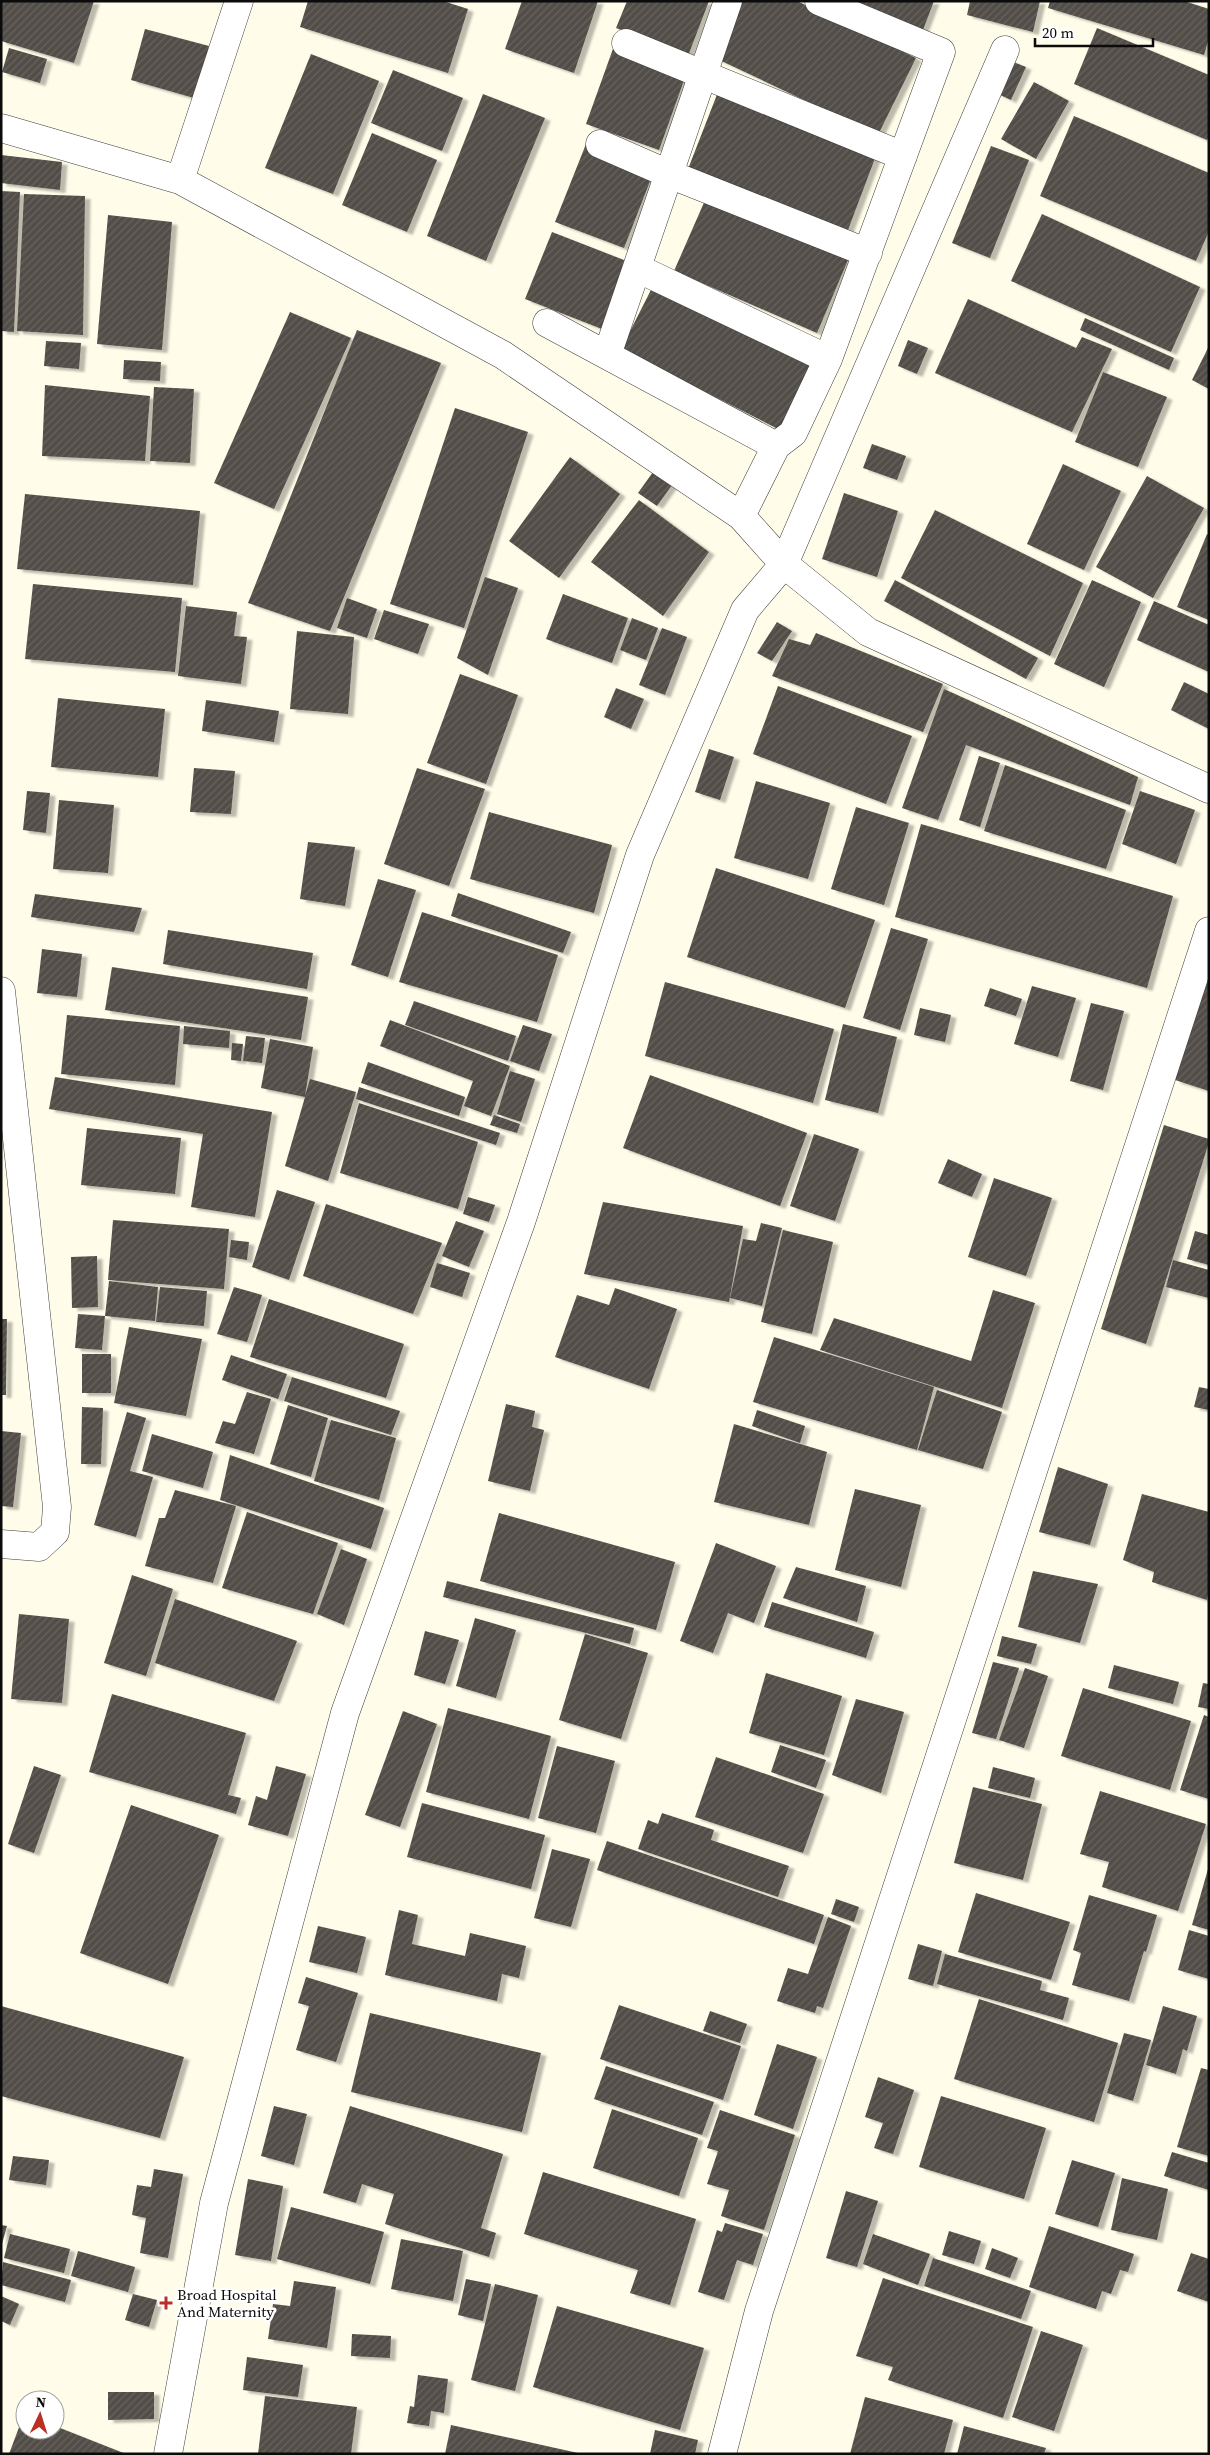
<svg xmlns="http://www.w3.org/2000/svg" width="1210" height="2455" viewBox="0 0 1210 2455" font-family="'Source Serif 4',serif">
  <defs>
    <pattern id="building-hatch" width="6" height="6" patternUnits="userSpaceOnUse" patternTransform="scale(1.25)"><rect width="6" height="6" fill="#534e48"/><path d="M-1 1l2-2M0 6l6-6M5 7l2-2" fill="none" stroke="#67635e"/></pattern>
    <filter id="shadow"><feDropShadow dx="5.5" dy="3" stdDeviation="1" flood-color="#0004"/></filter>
  </defs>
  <rect width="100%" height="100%" fill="#fffde9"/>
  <path fill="url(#building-hatch)" filter="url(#shadow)" d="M1 1H94L74 63 1 41Z
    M308 1H443L468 9 448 73 300 27Z
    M522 1H598L574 73 505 49Z
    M627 1H709L688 56 616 28Z
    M740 1H797L916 58 878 135 713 57Z
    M848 1H934L923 30Z
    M970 1H1040L1033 32 967 15Z
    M1050 1H1184L1209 9V38L1204 55 1048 8Z
    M1097 28 1209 75V135L1207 140 1074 84Z
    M145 29 209 46 194 98 131 80Z
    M614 46 687 72 659 150 586 124Z
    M9 48 47 59 40 83 2 72Z
    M311 54 379 81 333 194 265 168Z
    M1011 61 1026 67 1011 100 996 93Z
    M393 70 463 98 442 151 371 123Z
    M1034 82 1069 101 1036 159 1001 139Z
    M718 92 877 153 848 230 688 169Z
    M483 94 545 118 486 261 427 236Z
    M1074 116 1209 173V231L1196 261 1040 196Z
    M372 133 437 160 407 232 342 205Z
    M586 144 654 171 624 248 555 222Z
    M991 146 1029 160 990 258 952 243Z
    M1 155 62 162 60 190 1 183Z
    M1 191 20 192 14 332 1 331Z
    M24 194 85 196 83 335 17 331Z
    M706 198 848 260 817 333 674 271Z
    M1042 214 1200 287 1171 352 1011 281Z
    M108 215 172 222 162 350 97 344Z
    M552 232 629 262 602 329 525 299Z
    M655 282 814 364 780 430 621 349Z
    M968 299 1076 348 1082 337 1112 349 1072 432 935 373Z
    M290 312 351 338 274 509 214 483Z
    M1085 318 1174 358 1169 370 1080 330Z
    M357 330 441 363 330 631 248 603Z
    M908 340 928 348 917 374 898 366Z
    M46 341 81 343 79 369 44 366Z
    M1209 346V389L1192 380Z
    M124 360 161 362 160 381 123 379Z
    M1103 372 1167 397 1138 467 1075 442Z
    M45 385 150 396 145 461 42 456Z
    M154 387 194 389 190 463 150 461Z
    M455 408 528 432 464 628 390 604Z
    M872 444 906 456 897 480 863 468Z
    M570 457 620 494 559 578 509 541Z
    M1063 464 1121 491 1084 570 1027 544Z
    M653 472 672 485 657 506 638 493Z
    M1147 476 1204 508 1153 598 1096 567Z
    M844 493 898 511 877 577 822 559Z
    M25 494 200 511 193 585 17 569Z
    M639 500 709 552 663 616 591 562Z
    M935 510 1083 583 1050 656 901 578Z
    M1207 534 1209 535V620L1177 607Z
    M485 577 518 588 488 675 457 658Z
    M895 580 1038 658 1026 679 884 601Z
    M1092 580 1141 602 1104 687 1054 664Z
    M33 584 182 598 175 672 25 659Z
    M563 594 628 618 612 663 546 639Z
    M347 598 377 609 367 638 337 628Z
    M1154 601 1209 625V672L1137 640Z
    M186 606 237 612 234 636 247 637 241 684 178 676Z
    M384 610 429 624 418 654 374 639Z
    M632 618 658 628 646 660 620 650Z
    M777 622 792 631 772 661 757 653Z
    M662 628 687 637 665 695 639 685Z
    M297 631 354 637 348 714 290 709Z
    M816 633 943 684 923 732 772 676 789 639 810 645Z
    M460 674 518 695 486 784 427 763Z
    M1184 682 1209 694V729L1171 710Z
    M778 686 912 736 886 804 753 754Z
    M616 688 644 699 631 729 604 717Z
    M944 689 1138 777 1130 805 966 745 938 820 902 808Z
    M58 698 165 709 158 777 51 767Z
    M206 700 279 711 274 742 202 731Z
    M709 749 734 757 720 800 695 792Z
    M979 756 1000 763 980 827 959 820Z
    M1005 765 1126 810 1106 869 984 831Z
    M194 768 235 771 231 814 190 812Z
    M417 768 485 789 449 886 384 864Z
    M756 781 830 803 808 879 734 858Z
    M27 791 50 793 46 833 23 830Z
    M1140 791 1195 810 1176 864 1122 844Z
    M59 800 114 805 108 873 53 869Z
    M856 807 909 823 884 905 831 889Z
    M489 812 612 845 594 913 470 879Z
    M921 824 1173 896 1147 988 895 917Z
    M308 842 355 847 345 906 300 899Z
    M716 868 875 920 845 1008 687 957Z
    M378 879 416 890 388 977 351 965Z
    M458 893 571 932 563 953 451 916Z
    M35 894 142 908 134 932 31 917Z
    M422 912 558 955 537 1022 399 982Z
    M891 928 928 939 900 1030 863 1018Z
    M168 930 313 953 307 989 163 964Z
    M42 949 82 954 77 997 37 993Z
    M112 967 308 997 301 1040 105 1010Z
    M1208 978H1209V1091L1175 1080Z
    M665 982 834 1029 813 1103 645 1056Z
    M1032 986 1076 998 1058 1057 1014 1044Z
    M990 988 1022 999 1016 1016 984 1006Z
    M414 1001 516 1036 508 1061 405 1025Z
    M1091 1003 1124 1011 1103 1090 1070 1081Z
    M920 1008 951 1015 945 1042 914 1035Z
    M67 1015 180 1026 175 1085 61 1074Z
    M390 1020 510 1066 491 1116 464 1106 473 1081 380 1046Z
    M843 1024 897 1037 878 1113 825 1100Z
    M523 1025 552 1034 539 1071 510 1061Z
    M184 1026 230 1031 229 1048 183 1044Z
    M246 1036 265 1038 262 1063 243 1061Z
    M270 1039 313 1047 305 1096 310 1079 356 1092 328 1181 285 1166 305 1097 261 1088Z
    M232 1043 243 1044 241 1061 231 1060Z
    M368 1062 465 1097 459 1116 361 1083Z
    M510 1071 535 1079 521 1122 497 1114Z
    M650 1075 807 1133 780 1206 623 1148Z
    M55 1077 272 1112 255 1217 191 1207 203 1134 49 1109Z
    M359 1087 500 1133 496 1145 356 1099Z
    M359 1103 478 1142 458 1209 340 1173Z
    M494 1115 520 1124 517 1133 490 1125Z
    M1164 1125 1209 1139V1142L1146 1344 1101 1329Z
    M87 1128 181 1138 175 1194 81 1185Z
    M814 1134 859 1149 835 1221 790 1206Z
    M948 1159 982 1174 972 1197 938 1183Z
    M994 1178 1052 1198 1026 1276 968 1257Z
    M277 1190 315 1202 289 1280 252 1267Z
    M468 1197 495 1205 489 1222 463 1214Z
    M603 1202 743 1226 729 1302 584 1274Z
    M326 1204 442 1243 413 1314 303 1276Z
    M113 1220 229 1229 224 1289 108 1280Z
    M456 1221 484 1231 469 1267 442 1256Z
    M761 1223 782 1228 762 1306 730 1298 743 1239 756 1241Z
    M783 1230 833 1242 812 1334 761 1322Z
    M1195 1231 1209 1235V1265L1187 1259Z
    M231 1240 249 1242 247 1260 229 1257Z
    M97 1256 98 1307 72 1308 71 1257Z
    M1173 1260 1209 1270V1298L1166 1287Z
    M437 1263 470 1273 462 1297 430 1287Z
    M109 1281 158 1287 155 1321 105 1316Z
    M160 1287 207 1291 204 1326 156 1322Z
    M234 1287 262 1295 247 1342 217 1334Z
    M615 1288 677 1309 649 1389 555 1357 577 1295 609 1305Z
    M993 1290 1035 1303 1002 1408 820 1350 834 1318 971 1361Z
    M269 1299 404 1344 386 1398 250 1357Z
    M78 1314 105 1316 102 1350 75 1348Z
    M1 1319H7L6 1395H1Z
    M129 1327 202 1339 186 1416 114 1403Z
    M774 1337 934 1387 917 1450 753 1402Z
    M82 1354H111V1393H82Z
    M231 1355 287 1374 278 1399 222 1380Z
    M292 1377 400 1411 391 1435 284 1401Z
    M1199 1387 1209 1389V1410L1194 1407Z
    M937 1390 1002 1412 983 1469 918 1450Z
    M247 1392 271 1399 254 1454 215 1443 223 1421 235 1424Z
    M506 1404 535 1411 532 1427 544 1430 530 1491 488 1481Z
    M288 1405 328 1418 311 1477 270 1464Z
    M82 1407 103 1408 101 1464H81Z
    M757 1410 805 1426 800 1443 752 1426Z
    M127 1412 146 1418 130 1471 153 1477 136 1537 94 1525Z
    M331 1420 396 1438 379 1500 314 1481Z
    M734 1424 827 1452 809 1525 714 1502Z
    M1 1431 21 1433 13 1507 1 1506Z
    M152 1434 213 1452 203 1488 142 1471Z
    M230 1455 384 1508 371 1549 220 1500Z
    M1058 1467 1108 1484 1090 1545 1039 1532Z
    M855 1489 921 1505 901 1587 835 1570Z
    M175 1490 236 1506 213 1583 145 1566 159 1518H165Z
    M1142 1494 1209 1512V1589L1207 1600 1152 1582 1154 1572 1123 1560Z
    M247 1512 338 1543 313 1614 222 1588Z
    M499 1513 675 1562 656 1630 480 1581Z
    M716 1543 776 1566 754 1623 728 1613 713 1653 680 1641Z
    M341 1549 367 1559 344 1625 317 1614Z
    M796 1567 866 1586 857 1622 783 1598Z
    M1033 1571 1098 1584 1080 1643 1018 1627Z
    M132 1575 173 1589 146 1676 104 1663Z
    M447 1581 634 1628 630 1644 443 1597Z
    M175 1599 297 1641 274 1701 155 1663Z
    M772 1602 874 1632 866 1658 764 1627Z
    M19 1614 69 1619 62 1703 11 1699Z
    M475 1618 516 1630 496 1698 456 1686Z
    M425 1631 459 1640 445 1684 414 1675Z
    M585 1634 648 1653 621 1739 559 1720Z
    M1002 1636 1037 1644 1031 1664 997 1656Z
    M993 1662 1019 1668 996 1739 972 1733Z
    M1114 1665 1179 1682 1173 1704 1108 1688Z
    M1025 1668 1048 1676 1024 1748 999 1740Z
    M766 1673 842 1696 824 1755 749 1733Z
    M1203 1683 1209 1684V1709L1198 1707Z
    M1083 1688 1191 1721 1170 1790 1061 1756Z
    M112 1694 246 1733 228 1795 241 1798 236 1814 89 1772Z
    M856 1699 904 1712 881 1793 832 1775Z
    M448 1708 551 1736 529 1819 426 1792Z
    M403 1711 437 1724 400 1827 365 1815Z
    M1204 1715 1209 1717V1799L1180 1790Z
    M780 1745 826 1760 816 1788 771 1772Z
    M557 1746 615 1761 596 1833 538 1818Z
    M716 1757 824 1794 803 1853 695 1817Z
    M34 1766 61 1775 34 1853 8 1844Z
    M276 1766 306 1774 288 1836 248 1825 256 1796 267 1800Z
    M993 1767 1035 1778 1030 1798 988 1788Z
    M973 1787 1042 1804 1023 1880 954 1863Z
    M1100 1791 1206 1824 1178 1911 1102 1887 1109 1862 1080 1854Z
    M422 1803 545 1835 531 1889 407 1857Z
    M131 1805 219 1835 168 1984 80 1953Z
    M662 1813 714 1830 711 1840 789 1866 778 1897 638 1849 648 1820 658 1824Z
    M607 1841 824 1915 814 1944 597 1870Z
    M552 1849 590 1859 571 1927 534 1918Z
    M1208 1869H1209V1930L1192 1925Z
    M976 1893 1070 1922 1051 1980 958 1952Z
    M1089 1895 1157 1915 1146 1952 1144 1951 1129 2001 1072 1985 1081 1953 1073 1950Z
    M836 1899 859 1907 854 1922 831 1914Z
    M399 1910 418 1915 412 1944 465 1956 470 1933 526 1946 519 1978 502 1974 497 2001 385 1975Z
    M828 1917 851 1926 823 2008 817 2006 815 2013 777 2001 788 1968 808 1974Z
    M318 1926 366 1937 357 1973 309 1962Z
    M1189 1930 1209 1936V1979L1178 1970Z
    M918 1944 942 1951 933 1986 908 1979Z
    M945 1954 1042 1981 1040 1990 1069 1998 1063 2020 937 1984Z
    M306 1977 358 1993 336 2062 296 2050 309 2006 298 2003Z
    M979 1999 1118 2043 1094 2122 954 2079Z
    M619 2005 741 2046 723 2100 600 2059Z
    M1 2006 184 2057 160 2138 1 2096Z
    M1163 2006 1197 2016 1187 2051 1183 2049 1176 2074 1146 2065Z
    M710 2011 747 2024 740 2043 703 2031Z
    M370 2013 541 2053 522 2132 351 2092Z
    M1124 2033 1151 2040 1133 2101 1107 2093Z
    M777 2044 817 2057 793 2129 754 2115Z
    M606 2066 714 2102 702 2135 594 2099Z
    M1201 2068 1209 2070V2156L1177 2147Z
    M878 2077 914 2090 893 2154 874 2148 883 2123 865 2117Z
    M941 2096 1046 2128 1024 2199 919 2167Z
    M274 2106 307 2114 294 2165 261 2156Z
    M350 2106 503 2154 481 2228 496 2233 489 2257 385 2224 394 2194 362 2184 356 2203 323 2193Z
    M612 2109 698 2138 679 2196 593 2168Z
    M720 2110 795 2135 764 2230 721 2216 729 2190 707 2184 718 2151 707 2148Z
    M1172 2152 1209 2163V2190L1164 2176Z
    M13 2156 49 2160 46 2185 9 2180Z
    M1072 2160 1115 2173 1098 2227 1055 2214Z
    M154 2169 183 2174 168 2258 140 2253 146 2218 132 2215 137 2185 151 2187Z
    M543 2172 696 2219 670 2305 630 2293 638 2270 524 2234Z
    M1122 2178 1168 2189 1157 2240 1111 2230Z
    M248 2179 283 2186 271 2261 235 2255Z
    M846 2191 878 2201 857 2267 826 2258Z
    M291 2207 384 2232 370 2284 277 2259Z
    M725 2223 763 2234 753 2265 737 2260 724 2300 698 2292 717 2230 722 2232Z
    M1 2225 7 2226 2 2244H1Z
    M1049 2226 1134 2254 1128 2272 1120 2270 1111 2294 1102 2291 1096 2309 1029 2287Z
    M949 2231 981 2241 974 2264 942 2255Z
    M10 2234 70 2249 64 2273 4 2258Z
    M873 2234 930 2254 918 2285 863 2264Z
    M401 2239 463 2251 453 2301 391 2289Z
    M992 2248 1018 2258 1010 2278 985 2269Z
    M78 2251 135 2267 128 2292 71 2276Z
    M1191 2253 1209 2259V2302L1177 2291Z
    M933 2258 1031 2291 1021 2319 924 2286Z
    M3 2262 71 2280 65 2302 1 2285Z
    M883 2278 1033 2327 1003 2418 888 2380 893 2367 856 2356Z
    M466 2279 491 2284 483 2321 458 2315Z
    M294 2281 336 2287 327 2348 268 2339 273 2304 290 2306Z
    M495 2284 538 2295 515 2391 471 2380Z
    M133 2294 157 2300 149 2327 125 2320Z
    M1 2296 19 2304 10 2325 1 2321Z
    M557 2306 704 2348 680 2430 533 2387Z
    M1041 2331 1083 2345 1054 2431 1012 2417Z
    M352 2334 391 2336 390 2358 351 2356Z
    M247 2357 303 2365 298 2397 243 2390Z
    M418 2375 448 2379 444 2413 431 2411 429 2426 407 2423 410 2406 414 2407Z
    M108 2392H154V2419L108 2420Z
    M265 2396 357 2407 351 2454H258Z
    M865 2397 953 2420 944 2454H850Z
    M24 2414 25 2430H55V2426L126 2454H9Z
    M451 2425 578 2453V2454H445Z
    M964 2426 1046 2448 1044 2454H957Z
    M655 2430 698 2440 695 2454H650Z"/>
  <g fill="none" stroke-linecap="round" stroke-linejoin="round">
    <g stroke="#3e3e3e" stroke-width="29">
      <path id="minor" d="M626 43 903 156
        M1 128 180 180 503 355 741 516 784 564 868 632 1209 789
        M600 144 669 174 868 253
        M180 180 239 1
        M637 268 828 359
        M547 323 776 446 741 516
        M607 355 728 1
        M776 446 793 433 828 359 941 52 819 1
        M1 991 57 1507 55 1532 39 1547 1 1544
        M168 2454 214 2203 345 1713 521 1222 640 855 745 610 784 564 1005 50
        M722 2454 759 2311 1209 931"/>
    </g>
    <use href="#minor" stroke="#fff" stroke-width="28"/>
  </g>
  <path fill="#b93025" stroke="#fff" stroke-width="2" d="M163.5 2295.5h5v5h5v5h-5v5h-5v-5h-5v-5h5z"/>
  <g text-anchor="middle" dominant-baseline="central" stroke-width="5" stroke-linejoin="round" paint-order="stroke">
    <g font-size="15" fill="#0b0b0b" stroke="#fff" text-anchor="start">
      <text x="177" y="2294">Broad Hospital<tspan x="177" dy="17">And Maternity</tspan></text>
    </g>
  </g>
  <rect width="1210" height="2455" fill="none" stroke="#0b0b0b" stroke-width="5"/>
  <g transform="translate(40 2415) rotate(4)"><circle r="24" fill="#ffffff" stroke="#9d9d9d"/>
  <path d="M0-4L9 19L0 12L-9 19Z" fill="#b93025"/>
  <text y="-8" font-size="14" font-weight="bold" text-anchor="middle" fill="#0b0b0b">N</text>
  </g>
  <path d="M1035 38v8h118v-8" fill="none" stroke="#0b0b0b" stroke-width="2.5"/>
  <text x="1042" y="38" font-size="15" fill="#0b0b0b" stroke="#ffffff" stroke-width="4" paint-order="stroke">20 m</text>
</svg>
